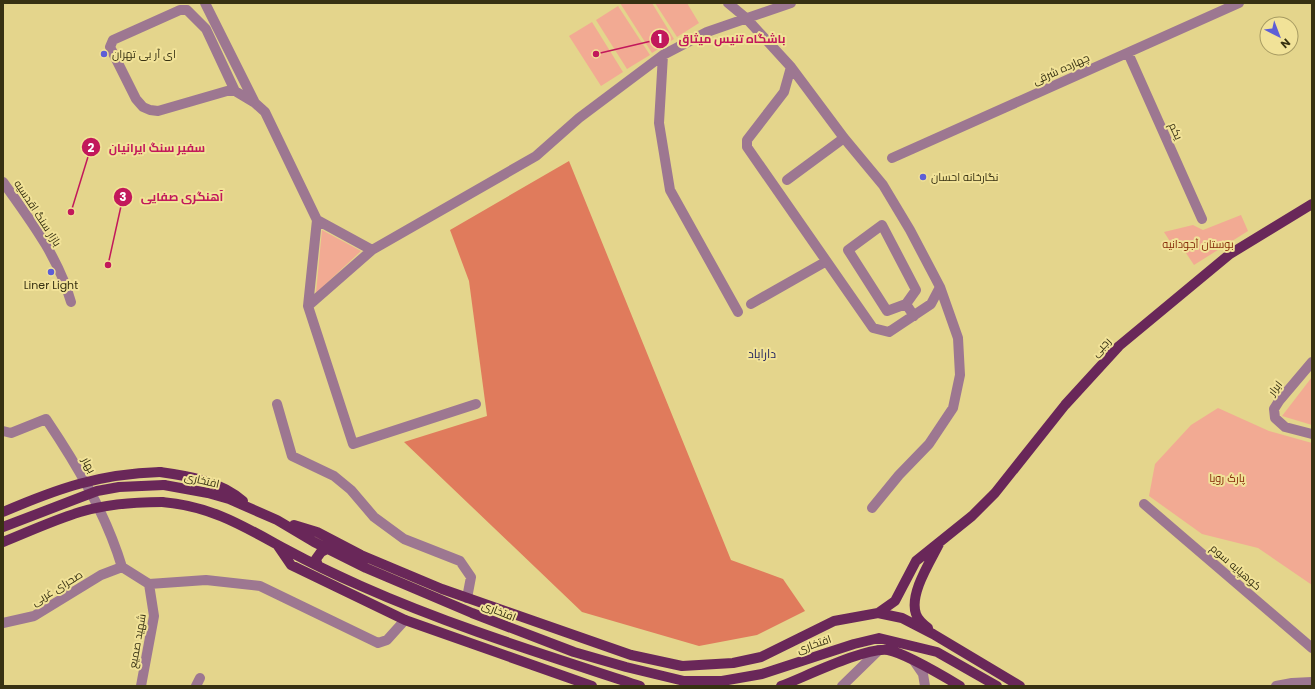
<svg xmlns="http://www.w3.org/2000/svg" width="1315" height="689" viewBox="0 0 1315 689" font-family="Poppins,Cairo,sans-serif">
  <rect width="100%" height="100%" fill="#e4d58c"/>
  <path fill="#f2aa93" d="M620 3H652L674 39 652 53Z
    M655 3H687L699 23 677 37Z
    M618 6 650 55 627 69 596 20Z
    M592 22 623 72 601 86 569 36Z
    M1241 215 1248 231 1194 265 1184 250 1171 243 1164 232 1193 225 1203 230Z
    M322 230 361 251 316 293Z
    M1312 377V425L1282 416Z
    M1218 408 1269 431 1312 443V585L1258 548 1202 534 1149 496 1155 464 1191 425Z"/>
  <path fill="#e07b5c" d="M569 161 731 560 783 579 805 611 757 635 699 646 582 612 404 442 487 416 469 281 450 230Z"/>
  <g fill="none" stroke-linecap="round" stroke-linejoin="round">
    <path stroke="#9d7791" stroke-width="10" d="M205 3 255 103 265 112 317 220 308 306 353 444 476 404
      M728 3 746 18 791 67 844 138 883 185 910 230 940 287 958 338 960 375 953 408 929 444 899 475 872 508
      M1128 53 1202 219
      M663 55 659 123 670 190 738 312
      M791 67 784 92 747 140V147L873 328 889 332 931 304 940 287
      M235 91 206 29 187 10H180L113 40 110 47 136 99 143 107 150 110 158 111 227 91H235L255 103
      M892 158 1239 3
      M787 180 844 138
      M3 182C30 220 58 256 71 302
      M372 250 536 156 579 118 663 55 707 32 791 3
      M751 304 825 262
      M906 304 916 290 882 225 848 250 887 311 906 304 914 316
      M308 306 372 250 317 220
      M1312 362 1279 401 1274 409 1275 418 1285 427 1312 434
      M277 404 292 456 334 476 351 490 374 517 404 539 460 561 471 577 467 598
      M3 431 11 433 46 419C77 465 106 514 122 567
      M1144 504 1312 648
      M122 567 149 584 154 616 141 686
      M149 584 206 580 260 586 378 643 387 640 405 620
      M3 623 34 616 101 575 122 567
      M914 661 923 674 925 686
      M196 686 200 678
      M842 686 879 650
      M1276 686 1292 683 1312 682"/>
    <path stroke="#692759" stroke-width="10" d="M160 472C189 476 220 481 243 501
      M164 485 208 493 229 499 277 520 314 542 366 568 472 613 574 652 626 667 684 681H722L762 674 854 644 879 638 937 652 997 686
      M162 502C212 506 245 527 287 550 311 563 336 575 361 586 451 626 546 655 640 686
      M294 525 317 532 361 555 442 589 631 655 682 666 733 663 761 657 834 621 878 613 902 618 933 634 1020 686
      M278 546 291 565 405 620 592 686
      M318 566 316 559 321 552 327 549
      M878 613 895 601 916 561 972 516 995 493 1065 405 1119 346 1230 254 1312 204
      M928 628C923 624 918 620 916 614 909 594 930 562 939 544
      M781 686C805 677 865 647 888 650 904 653 945 677 960 686"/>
    <path stroke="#692759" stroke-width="10" d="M3 512C59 488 99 474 160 472
      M3 527 97 491 119 487 164 485
      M3 542C28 532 54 520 80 512 107 504 134 502 162 502"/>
  </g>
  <g fill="#5d5ed6" stroke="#f1e298" stroke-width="1.5">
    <circle cx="104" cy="54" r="4"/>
    <circle cx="923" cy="177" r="4"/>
    <circle cx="51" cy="272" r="4"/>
  </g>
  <g text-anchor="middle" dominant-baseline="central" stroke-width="4" stroke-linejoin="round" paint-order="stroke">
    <g font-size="11" fill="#373112" stroke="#f1e298" text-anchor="start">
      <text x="112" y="54">ای آر بی تهران</text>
      <text x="931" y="177">نگارخانه احسان</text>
      <text x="51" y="285" text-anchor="middle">Liner Light</text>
    </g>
    <g font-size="11" fill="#373112" stroke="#f1e298">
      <text transform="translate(1061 69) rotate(-24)">چهارده شرقی</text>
      <text transform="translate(1176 131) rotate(66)">یکم</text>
      <text transform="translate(38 213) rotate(57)">بازار سنگ اقدسیه</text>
      <text transform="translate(1101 347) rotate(-47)">رجبی</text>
      <text transform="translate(1275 388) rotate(-52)">ابرار</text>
      <text transform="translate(89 465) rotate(62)">بهار</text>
      <text transform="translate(202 480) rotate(13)">افتخاری</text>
      <text transform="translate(1236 567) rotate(41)">کوهپایه سوم</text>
      <text transform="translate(57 588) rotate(-31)">صحرای غربی</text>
      <text transform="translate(499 611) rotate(22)">افتخاری</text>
      <text transform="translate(137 641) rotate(-80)">شهید صمیع</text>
      <text transform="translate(814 644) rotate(-19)">افتخاری</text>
    </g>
    <g font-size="11" fill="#862c0a" stroke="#f1e298">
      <text x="1198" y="244">بوستان آجودانیه</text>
      <text x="1227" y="478">پارک رویا</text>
    </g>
    <g font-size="12" fill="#25265f" stroke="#f1e298">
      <text x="762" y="353">داراباد</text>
    </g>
  </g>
  <path fill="none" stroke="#c2185b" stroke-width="1.5" d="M596 54L660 39M71 212L91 147M108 265L123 197"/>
  <g fill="#c2185b" stroke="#f1e298" stroke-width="1.5">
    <circle cx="596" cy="54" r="4"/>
    <circle cx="71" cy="212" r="4"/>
    <circle cx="108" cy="265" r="4"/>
    <circle cx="660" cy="39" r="10"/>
    <circle cx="91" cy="147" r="10"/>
    <circle cx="123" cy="197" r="10"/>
  </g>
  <g font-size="12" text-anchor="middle" font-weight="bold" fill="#fff">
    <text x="660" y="43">1</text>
    <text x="91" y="152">2</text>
    <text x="123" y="201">3</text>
  </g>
  <g font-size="12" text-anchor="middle" font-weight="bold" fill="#c2185b" stroke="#f1e298" stroke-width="4" stroke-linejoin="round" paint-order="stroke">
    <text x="732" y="43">باشگاه تنيس ميثاق</text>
    <text x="157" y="152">سفیر سنگ ایرانیان</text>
    <text x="182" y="201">آهنگری صفایی</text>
  </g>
  <rect width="1315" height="689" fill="none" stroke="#373112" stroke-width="8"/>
  <g transform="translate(1279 36) rotate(138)"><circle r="19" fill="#f1e298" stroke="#a79b62"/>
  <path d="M0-3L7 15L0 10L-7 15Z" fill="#5d5ed6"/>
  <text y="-6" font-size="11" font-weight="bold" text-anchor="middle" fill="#373112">N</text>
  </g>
</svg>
